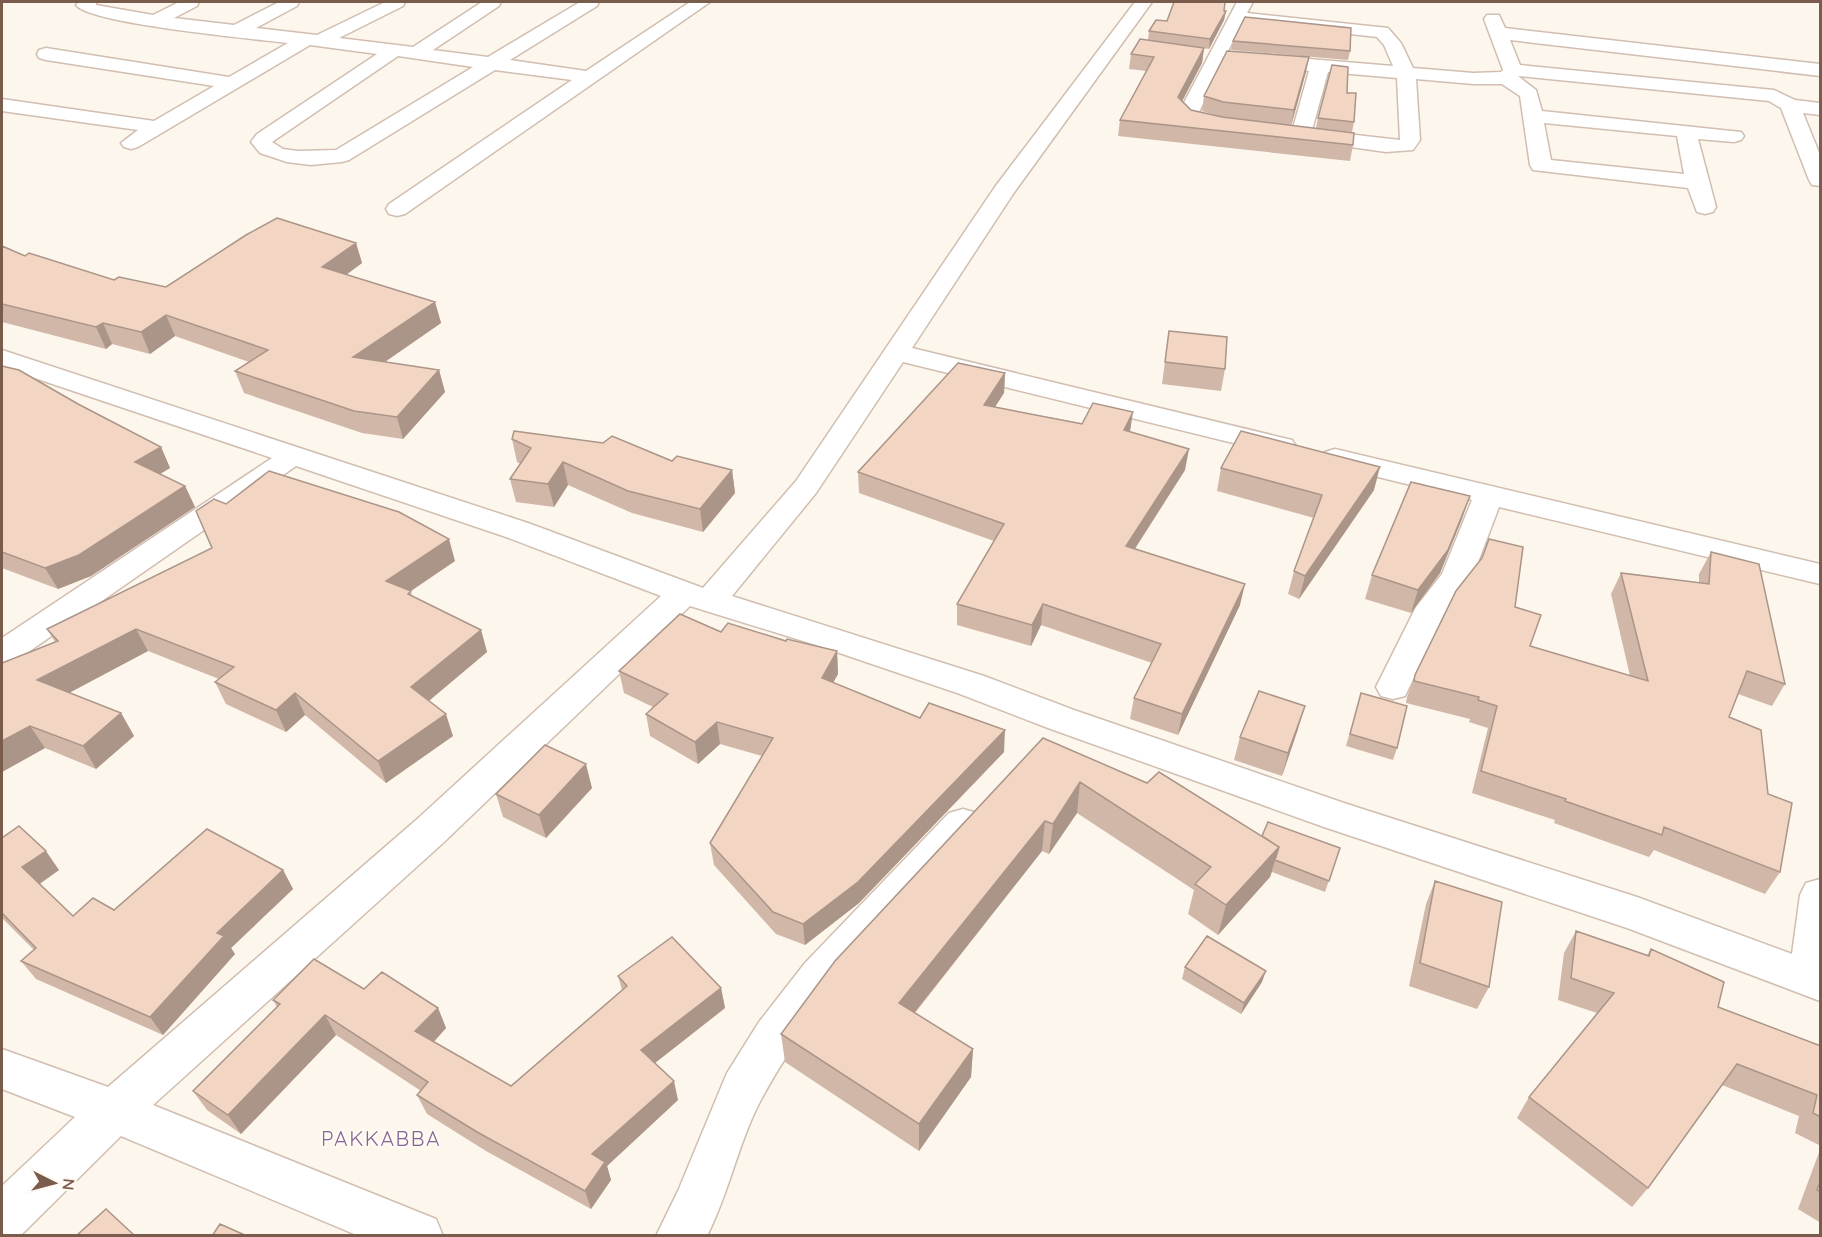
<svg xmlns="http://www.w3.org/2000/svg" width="1822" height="1237" viewBox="0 0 1822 1237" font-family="Quicksand,sans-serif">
  <rect width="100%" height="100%" fill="#fdf6ec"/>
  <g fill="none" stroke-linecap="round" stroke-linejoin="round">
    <g stroke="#d1beb0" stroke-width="3">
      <path id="minor" d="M79 2H96V5L153 15 179 2H199L197 6 174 18 234 25 279 2H299L297 6 256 28 317 35 385 2H405L403 6 339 38 413 47 482 2H501L499 6 433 50 488 57 580 2H599L597 6 510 60 586 71 690 2H710L405 214 397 216 389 214 386 209 389 204 572 80 495 70 349 160 342 162 311 165 287 162 260 153 251 142 257 134 377 54 310 45 138 147 131 149 124 147 121 143 138 130 2 111V99L154 121 214 86 46 60 39 58 37 54 39 50 46 48 229 77 288 43C256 39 90 24 76 5ZM398 56 473 67 336 150 298 151 283 149 272 142Z
        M1135 2H1152L1013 194 912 348 1292 440 1296 446 1292 452 1282 455 903 362 816 493 732 596 984 676 1074 710 1347 804 1637 897 1792 954 1800 895 1806 883 1820 879V1001L1627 928 1324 827 1048 728 960 694 816 645 690 606 443 843 153 1105 436 1219 443 1236H359L121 1136 20 1236H2V1186L75 1117 2 1089V1049L108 1087 415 821 661 596 506 537 296 466 14 662 2 666V638L272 458 2 367V350L528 523 703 588 796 481 995 187Z
        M1237 2H1253L1247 13 1388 28 1401 43 1413 68 1473 73 1501 72 1503 70 1484 19 1487 15H1499L1505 28 1820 64V76L1510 40 1520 65 1774 90 1795 100 1820 103V115L1803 113 1820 155V186L1812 185 1809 180 1781 108 1769 101 1518 76 1536 90 1542 111 1741 132 1744 136 1741 140 1734 142 1698 139 1716 207 1713 212 1705 214 1697 212 1688 188 1533 170 1530 165 1520 96 1502 84H1473L1416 79 1420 140 1413 150 1386 152 1294 139 1291 135 1309 71 1255 65 1253 61 1255 57 1262 55 1393 66 1384 45 1377 37 1242 22 1199 112 1209 117 1231 121 1234 125 1231 129C1216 133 1188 128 1178 114ZM1328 72 1397 78 1400 140 1312 130ZM1544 123 1677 136 1684 174 1551 160Z
        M1335 449 1820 564V584L1499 507 1472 578 1446 612 1405 696 1393 699 1381 696 1376 687 1416 607 1442 574 1472 500 1325 464 1321 458 1325 452Z
        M963 809 977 813 982 824 977 835C901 917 817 996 763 1096 739 1139 730 1191 707 1236H656L678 1191 727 1073 759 1022 805 963 949 813Z"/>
    </g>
    <use href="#minor" fill="#fff" fill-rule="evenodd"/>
  </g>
  <path fill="#d1b7a8" d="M1224 11H1226L1224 20 1209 49 1148 40 1149 31 1167 21Z
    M1233 41 1350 51 1348 60 1231 50Z
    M1204 48 1202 63 1182 101 1191 110 1353 145 1350 161 1118 136 1120 120 1146 71 1129 69 1131 54Z
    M1306 72 1291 126 1221 117 1202 111 1204 96Z
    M1347 93 1354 122 1352 132 1316 128 1318 118Z
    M356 243 362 263 346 275 435 302 441 323 385 362 439 370 445 392 403 439 362 433 244 393 235 371 249 362 175 336 150 354 112 344 106 349 2 322V246L25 256 114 280 166 287Z
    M1169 331 1225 369 1221 391 1162 384Z
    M2 366 78 404 161 447 170 468 160 474 185 486 195 507 91 576 58 589 2 568Z
    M1005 373 1004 393 995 407 1130 432 1185 470 1135 549 1240 605 1178 735 1130 719 1134 698 1152 663 1041 625 1031 646 957 625V604L994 541 859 493 858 472Z
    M512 439 732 470 735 493 703 532 632 513 568 485 554 507 516 502 510 479 521 464 517 462Z
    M1221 468 1374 490 1299 599 1288 594 1294 571 1314 518 1217 491Z
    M226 504 455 561 411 591 412 596 481 630 487 652 429 701 453 736 386 783 305 715 286 732 226 704 215 682 219 679 148 651 69 693 121 713 134 736 96 769 45 748 2 772V663L55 642 47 629 212 548Z
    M1462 519 1440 573 1411 613 1365 599 1372 575Z
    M1711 552 1785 684 1772 706 1738 694 1729 717 1768 794 1780 872 1765 894 1654 850 1649 857 1554 823 1555 820 1472 793 1488 728 1469 722 1470 719 1406 703 1407 697 1415 675 1515 607 1530 646 1630 676 1611 594 1621 573 1699 583V574Z
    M721 632 786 641 837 651 838 674 833 683 1004 752 859 903 805 945 776 934 714 865 710 843 762 756 720 744 698 764 650 736 646 714 653 707 624 693 619 671Z
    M1361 693 1397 748 1393 760 1346 746Z
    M1298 729 1282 776 1234 760 1240 737Z
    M1043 738 1262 836 1340 848 1325 892 1272 872 1270 877 1218 935 1188 914 1194 890 1077 813 1049 854 1042 851 915 1013 973 1049 971 1077 919 1151 785 1062 781 1034Z
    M592 788 546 838 503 817 496 794Z
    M2 838 59 870 40 884 73 916 114 910 283 870 293 889 231 948 235 954 163 1035 36 979 21 961 34 950 2 918Z
    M1435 881 1489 987 1477 1009 1409 986 1426 904Z
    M1576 931 1647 955 1651 949 1718 1007 1818 1045 1821 1042V1146L1795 1133 1799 1116 1722 1085 1648 1188 1632 1207 1517 1118 1529 1097 1597 1013 1558 1000 1564 953Z
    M1185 967 1262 982 1241 1014 1182 979Z
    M618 976 721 988 725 1008 655 1063 678 1100 607 1166 611 1180 591 1209 486 1151 427 1114 417 1095 421 1091 336 1035 241 1134 207 1110 193 1091 277 1007 273 1000 364 989 438 1008 446 1028 434 1042 511 1086 622 990Z
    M1821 1147V1223L1798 1209Z"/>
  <path fill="#aa9588" d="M1226 11 1224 20 1209 49 1210 39Z
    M1204 48 1202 63 1176 113 1178 97Z
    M1309 57 1306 72 1291 126 1294 110Z
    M356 243 362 263 328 288 322 267Z
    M435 302 441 323 360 379 353 357Z
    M166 315 175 336 150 354 141 332Z
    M103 323 112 344 106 349 96 327Z
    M439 370 445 392 403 439 397 417Z
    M1005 373 1004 393 983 425 984 405Z
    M1133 412 1130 432 1124 430Z
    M161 447 170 468 145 483 135 462Z
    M1189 449 1185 470 1123 567 1126 546Z
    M563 462 568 485 554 507 548 484Z
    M1380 467 1374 490 1299 599 1305 576Z
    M732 470 735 493 703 532 700 509Z
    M185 486 195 507 91 576 58 589 45 568Z
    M1470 496 1462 519 1440 573 1411 613 1418 590Z
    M449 539 455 561 393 603 386 581Z
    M1245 584 1240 605 1178 735 1182 714Z
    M1043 604 1041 625 1031 646 1032 625Z
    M136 629 148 651 50 703 37 680Z
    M481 630 487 652 419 709 411 687Z
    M837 651 838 674 823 700 822 678Z
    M295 693 305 715 286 732 276 710Z
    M1305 706 1298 729 1282 776 1288 753Z
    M121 713 134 736 96 769 83 746Z
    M446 714 453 736 386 783 378 761Z
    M717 722 720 744 698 764 695 742Z
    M30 726 45 748 2 772V741Z
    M1005 730 1004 752 859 903 805 945 803 924Z
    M586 764 592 788 546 838 539 815Z
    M1080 782 1077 813 1049 854 1053 824Z
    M1045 821 1042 851 899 1032V1003Z
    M1279 847 1270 877 1218 935 1226 905Z
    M46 851 59 870 36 886 22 867Z
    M283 870 293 889 231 948 235 954 163 1035 150 1017 217 933Z
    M1266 971 1262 982 1241 1014 1244 1003Z
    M721 988 725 1008 646 1070 641 1050Z
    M438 1008 446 1028 425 1051 415 1031Z
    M325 1015 336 1035 241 1134 228 1115Z
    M973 1049 971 1077 919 1151V1124Z
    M674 1081 678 1100 607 1166 611 1180 591 1209 585 1191 592 1154Z"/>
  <path fill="#f3d5c3" stroke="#aa9588" stroke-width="1.5" d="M1174 2H1225L1224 11H1226L1210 39 1149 31 1156 20 1167 21Z
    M1245 17 1351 28 1350 51 1233 41Z
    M1140 39 1204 48 1178 97 1191 110 1222 117 1354 133 1353 145 1120 120 1154 57 1131 54Z
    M1227 51 1309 57 1294 110 1223 102 1204 96Z
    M1332 65 1348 67 1347 93H1356L1354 122 1318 118Z
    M277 218 356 243 322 267 435 302 353 357 439 370 397 417 354 411 235 371 268 350 166 315 141 332 103 323 96 327 2 304V246L25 256 29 253 114 280 119 277 166 287 246 235Z
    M1169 331 1227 337 1225 369 1165 362Z
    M958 363 1005 373 984 405 1082 424 1093 403 1133 412 1124 430 1189 449 1126 546 1245 584 1182 714 1134 698 1161 644 1043 604 1032 625 957 604 1004 524 858 472Z
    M2 366 19 370 78 404 161 447 135 462 185 486 79 555 45 568 2 552Z
    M514 431 603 443 612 436 672 461 677 456 732 470 700 509 628 491 563 462 548 484 510 479 531 448 512 439Z
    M1241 431 1380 467 1305 576 1294 571 1322 495 1221 468Z
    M269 471 399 512 449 539 386 581 411 591 408 594 481 630 411 687 446 714 378 761 295 693 276 710 215 682 234 667 136 629 37 680 121 713 83 746 30 726 2 741V663L58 641 47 629 212 548 196 511 214 499 226 504Z
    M1411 482 1470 496 1448 550 1418 590 1372 575Z
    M1489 539 1523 547 1515 607 1541 615 1530 646 1648 681 1621 573 1709 584 1711 552 1759 564 1785 684 1747 671 1729 717 1761 730 1768 794 1792 803 1780 872 1664 827 1662 835 1565 801 1566 799 1481 771 1497 706 1478 700 1479 697 1414 681 1415 675 1456 591 1482 558Z
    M680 614 721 632 728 623 786 641 787 639 837 651 822 678 920 718 929 703 1005 730 858 882 803 924 773 912 710 843 773 738 717 722 695 742 646 714 668 694 619 671Z
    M1259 691 1305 706 1288 753 1240 737Z
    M1361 693 1407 706 1397 748 1350 734Z
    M1043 738 1147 783 1159 772 1279 847 1226 905 1195 884 1211 867 1080 782 1053 824 1045 821 899 1003 973 1049 919 1124 781 1034 835 961Z
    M545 745 586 764 539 815 496 794Z
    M1268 822 1340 848 1329 881 1275 860 1279 847 1262 836Z
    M19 826 46 851 22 867 73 916 93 898 114 910 207 829 283 870 217 933 224 936 150 1017 21 961 36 948 2 913V838Z
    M1435 881 1502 902 1489 987 1420 963Z
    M1576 931 1649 956 1651 949 1724 982 1718 1007 1821 1046V1117L1813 1113 1817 1095 1737 1064 1648 1188 1529 1097 1614 993 1571 978Z
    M1207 936 1266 971 1244 1003 1185 967Z
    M672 937 721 988 641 1050 674 1081 592 1154 605 1162 585 1191 477 1132 417 1095 428 1082 325 1015 228 1115 193 1091 280 1004 273 1000 314 959 364 989 382 972 438 1008 415 1031 511 1086 627 986 618 976Z
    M1821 1180V1192L1817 1190Z
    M106 1209 135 1236H76Z
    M220 1224 247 1236H212Z"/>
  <g text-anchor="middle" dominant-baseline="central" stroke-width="4.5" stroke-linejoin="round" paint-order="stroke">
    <g font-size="21" letter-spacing="1.5" fill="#846695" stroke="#fffaf3">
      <text x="381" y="1138">PAKKABBA</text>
    </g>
  </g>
  <rect width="1822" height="1237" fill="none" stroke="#7a5c4d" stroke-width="6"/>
  <g transform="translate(54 1183) rotate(96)" stroke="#fffaf3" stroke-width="4.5" paint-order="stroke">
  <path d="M0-4.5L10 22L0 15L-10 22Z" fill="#7a5c4d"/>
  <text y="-9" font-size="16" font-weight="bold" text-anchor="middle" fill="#7a5c4d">N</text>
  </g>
</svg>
